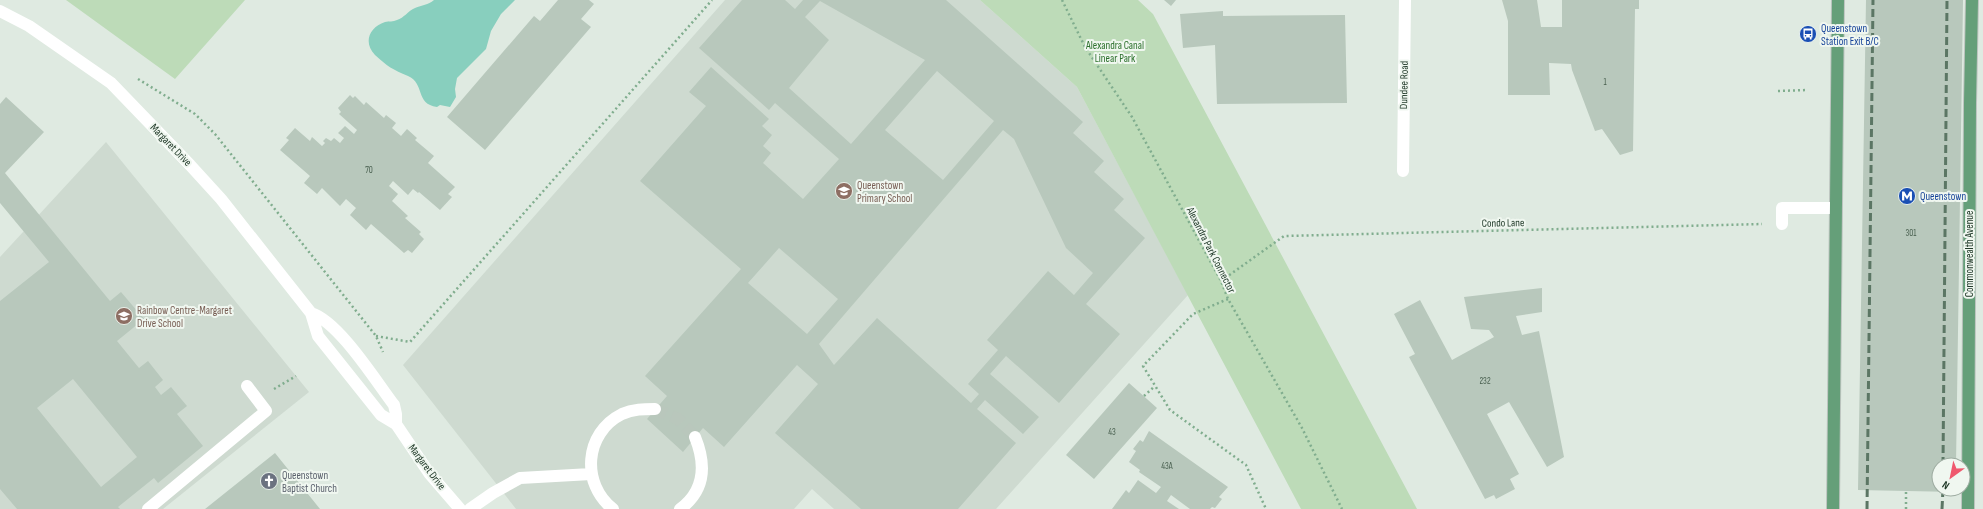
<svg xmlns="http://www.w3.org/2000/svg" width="1983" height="509" viewBox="0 0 1983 509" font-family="'Sofia Sans Condensed',sans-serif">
  <rect width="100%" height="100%" fill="#dfeae1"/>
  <path fill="#cedad0" d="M725 0H980L1077 87 1188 295 996 509H834L812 489 794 509H516L403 365Z
    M106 142 309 392 163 509H0V257Z"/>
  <path fill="#bddbb8" d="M66 0H245L175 79Z
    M980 0H1138L1153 14 1417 509H1301L1077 87Z"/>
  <path fill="#88cfbe" d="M434 0H515L501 14 491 31 486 49 457 78 455 89 456 97 450 107 440 105 437 107C415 104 425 83 408 76 393 70 387 66 375 55 363 43 369 27 385 22 389 21 393 22 397 20 404 18 408 11 415 8 422 5 428 5 434 0Z"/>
  <path fill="#b8c8bc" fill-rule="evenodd" d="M558 0H589L594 4 581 19 591 27 485 150 447 117 534 16 540 21Z
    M742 0H785L795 9 803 0H946L1083 122 1073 133 1104 161 1094 172 1124 199 1114 210 1145 238 1086 304 1120 334 1059 403 1006 356 990 374 1039 417 1023 434 985 400 977 409 1016 443 958 509H861L775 433 818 384 797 365 724 447 703 428 683 452 647 419 667 396 645 376 741 269 640 181 706 106 689 92 711 67 769 119 762 126 772 135 763 146 771 153 763 163 803 199 839 159 775 103 769 110 699 48ZM820 1 925 60 851 144 789 88 829 40 805 17ZM937 71 994 121 943 180 885 130ZM1003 130 1014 139 1066 248 1093 273 1074 295 1048 271 987 340 998 350 968 384 979 394 971 403 877 318 834 365 819 344ZM779 248 838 299 807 334 748 283Z
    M1164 0H1176L1171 6Z
    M1502 0H1537L1541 27H1562V0H1639V9H1635L1633 151 1620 155 1602 129 1595 131 1572 70 1571 64 1549 63 1550 95H1508V21Z
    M1866 0H1963L1956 465H1939V489H1956V492L1858 490Z
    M1223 11V16L1345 15 1347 103 1217 104 1215 45 1183 48 1180 14Z
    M350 95 353 98 355 96 364 105 366 102 384 118 386 115 396 123 392 128 401 136 407 129 417 138 415 140 434 156 428 163 455 187 448 194 452 197 440 210 419 192 418 193 413 189 408 195 393 181 389 186 398 194 392 201 408 216 405 218 421 232 419 234 424 239 412 253 408 250 404 253 371 224 366 230 350 215 356 208 346 199 340 206 322 188 317 194 304 183 310 176 280 150 289 140 286 138 295 128 310 141 312 137 322 146 325 143 323 141 326 138 331 141 334 138 340 143 344 138 338 133 345 126 354 134 357 130 339 114 341 112 338 108Z
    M6 97 44 132 5 173 110 301 121 292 144 319 117 341 139 368 148 361 163 380 155 387 161 395 171 387 187 406 177 414 203 446 158 483 154 478 118 507 120 509H17L0 489V301L49 262 0 203V104ZM73 379 137 457 101 487 37 408Z
    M1542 288V312L1516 316 1522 335 1539 331 1564 457 1547 467 1509 402 1487 414 1519 474 1510 479 1515 489 1496 499 1494 495 1485 499 1409 357 1415 354 1394 314 1420 300 1452 360 1494 337 1489 330 1471 329 1464 297Z
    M1129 383 1157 408 1094 479 1066 455Z
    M1149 431 1228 487 1219 497 1222 499 1215 508 1212 507 1210 509H1190L1171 495 1167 501 1179 509H1112L1126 490 1129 493 1138 480 1156 493 1161 487 1139 472 1140 470 1129 462 1136 451 1133 449 1140 440 1143 442Z
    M275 453 320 509H205Z"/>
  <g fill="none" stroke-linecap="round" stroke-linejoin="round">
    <path stroke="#b9c7bc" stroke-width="12" stroke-dasharray="12 6" stroke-linecap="butt" d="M655 409 678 419 695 437"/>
    <g stroke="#bcc4bf" stroke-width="14">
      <path id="major" d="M1833 509 1838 0
        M1968 509 1970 103 1972 0"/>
    </g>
    <path stroke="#80ad8e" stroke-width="2.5" stroke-dasharray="2 3" stroke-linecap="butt" d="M1062 0 1085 47 1132 117 1221 281 1228 299 1302 428 1342 509
      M138 79 195 114 215 134 376 336 383 352
      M1778 91 1808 90
      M1221 281 1284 236 1762 224
      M1228 299 1193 314 1143 366 1170 410 1246 465 1266 509
      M376 336 410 342 712 0
      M274 389 296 376
      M1144 396 1155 386
      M1906 509V491"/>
    <path stroke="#fff" stroke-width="12" d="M0 11 29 26 111 83 190 165 221 199 311 313 318 336 381 415 396 424 429 473 460 509
      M1403 171 1405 0
      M1782 224V208H1836
      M311 313C339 322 375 380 394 405L396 414V424
      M148 509 266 411 247 386
      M470 509 493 493 520 478 591 474
      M613 509C581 484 584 433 622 414 633 409 644 409 655 409
      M680 509C706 490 706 464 695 437"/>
    <use href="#major" stroke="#659f79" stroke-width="12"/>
    <path stroke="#5b7664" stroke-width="3" stroke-dasharray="8 4" stroke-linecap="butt" d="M1943 465 1947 0
      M1867 509 1873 0
      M1942 509 1943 489"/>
  </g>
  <defs>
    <g id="bus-disc" transform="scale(0.9)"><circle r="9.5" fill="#1a4fb4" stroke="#f0f7f0"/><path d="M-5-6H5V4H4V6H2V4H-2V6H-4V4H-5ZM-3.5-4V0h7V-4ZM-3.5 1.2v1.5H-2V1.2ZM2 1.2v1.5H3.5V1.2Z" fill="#fff"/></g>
    <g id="school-disc" transform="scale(0.9)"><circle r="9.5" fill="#8d6e63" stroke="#f0f7f0"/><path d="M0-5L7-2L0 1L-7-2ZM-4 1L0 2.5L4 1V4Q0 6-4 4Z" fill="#fff"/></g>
    <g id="metro-disc" transform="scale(0.9)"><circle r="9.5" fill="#1a4fb4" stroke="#f0f7f0"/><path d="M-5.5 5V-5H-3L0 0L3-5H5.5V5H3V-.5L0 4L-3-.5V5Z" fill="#fff"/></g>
    <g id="church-disc" transform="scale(0.9)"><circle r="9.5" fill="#6b7280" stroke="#f0f7f0"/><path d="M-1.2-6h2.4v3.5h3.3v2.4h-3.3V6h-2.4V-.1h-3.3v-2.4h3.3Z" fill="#fff"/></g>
  </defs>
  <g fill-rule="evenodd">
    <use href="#bus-disc" x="1808" y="34"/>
    <use href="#school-disc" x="844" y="191"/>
    <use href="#metro-disc" x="1907" y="196"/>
    <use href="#school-disc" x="124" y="316"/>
    <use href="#church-disc" x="269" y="481"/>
  </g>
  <g text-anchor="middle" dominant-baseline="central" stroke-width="4" stroke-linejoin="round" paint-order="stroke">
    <g font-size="9" fill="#475e4e">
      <text x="1605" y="82">1</text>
      <text x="369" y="170">70</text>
      <text x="1911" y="233">301</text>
      <text x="1485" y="381">232</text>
      <text x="1112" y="432">43</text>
      <text x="1167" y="466">43A</text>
    </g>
    <g font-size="11" fill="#164399" stroke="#f0f7f0" text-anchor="start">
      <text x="1821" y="28">Queenstown<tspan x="1821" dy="13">Station Exit B/C</tspan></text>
      <text x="1920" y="196">Queenstown</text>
    </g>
    <g font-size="11" fill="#2c702c" stroke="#f0f7f0">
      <text x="1115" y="45">Alexandra Canal<tspan x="1115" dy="13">Linear Park</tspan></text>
    </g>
    <g font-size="11" fill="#213a29" stroke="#f0f7f0">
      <text transform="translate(1404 85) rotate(-89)">Dundee Road</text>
      <text transform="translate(171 145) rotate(46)">Margaret Drive</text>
      <text transform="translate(1503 223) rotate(-1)">Condo Lane</text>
      <text transform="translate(1211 250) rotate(63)">Alexandra Park Connector</text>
      <text transform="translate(1969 254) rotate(-90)">Commonwealth Avenue</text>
      <text transform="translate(427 467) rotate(53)">Margaret Drive</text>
    </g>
    <g font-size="11" fill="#785e54" stroke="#f0f7f0" text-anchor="start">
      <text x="857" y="185">Queenstown<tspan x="857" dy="13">Primary School</tspan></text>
      <text x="137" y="310">Rainbow Centre-Margaret<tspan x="137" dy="13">Drive School</tspan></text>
    </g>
    <g font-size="11" fill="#5b616d" stroke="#f0f7f0" text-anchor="start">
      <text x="282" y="475">Queenstown<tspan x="282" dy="13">Baptist Church</tspan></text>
    </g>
  </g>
  <g transform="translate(1951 477) rotate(213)"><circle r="19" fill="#f0f7f0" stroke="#9daba0"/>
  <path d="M0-3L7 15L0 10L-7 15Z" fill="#ef596e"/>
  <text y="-6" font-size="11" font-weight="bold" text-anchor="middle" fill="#213a29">N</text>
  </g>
</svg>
